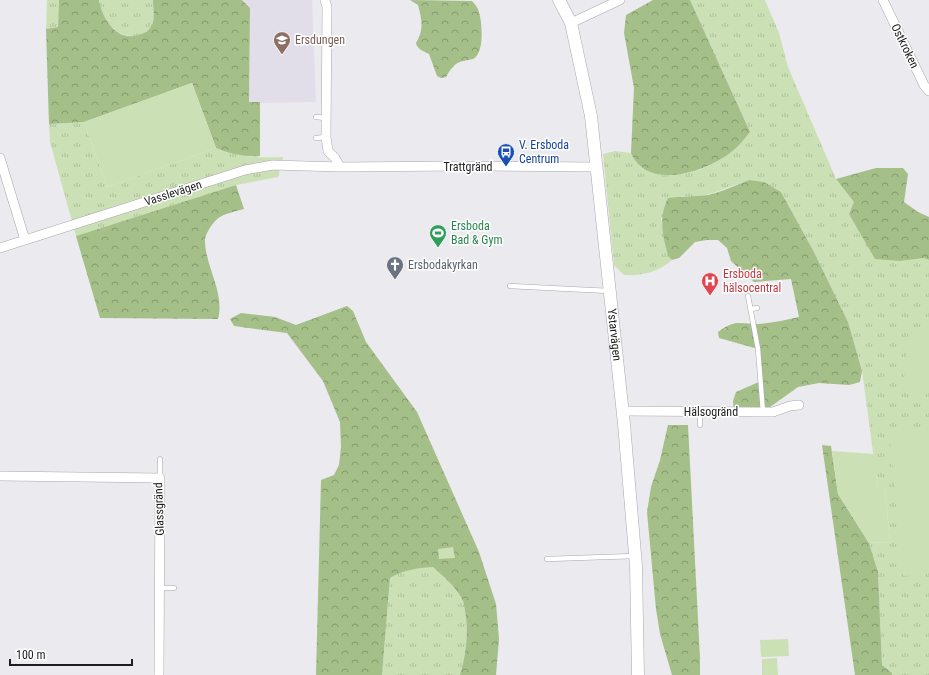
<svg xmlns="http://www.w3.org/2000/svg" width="929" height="675" viewBox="0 0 929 675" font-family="'Roboto Condensed',sans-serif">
  <defs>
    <pattern id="grass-tufts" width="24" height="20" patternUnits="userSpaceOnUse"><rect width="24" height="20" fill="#cbe1b5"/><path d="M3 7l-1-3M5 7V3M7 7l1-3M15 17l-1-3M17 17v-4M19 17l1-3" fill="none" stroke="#aec09b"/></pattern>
    <pattern id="forest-crowns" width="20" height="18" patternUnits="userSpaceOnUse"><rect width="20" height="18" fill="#a4bf87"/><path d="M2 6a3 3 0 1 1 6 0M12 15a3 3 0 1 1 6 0" fill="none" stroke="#859a6e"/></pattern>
  </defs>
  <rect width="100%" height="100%" fill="#ebeaee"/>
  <path fill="#e1deea" d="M242 0H312L316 102 249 103 250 8Z"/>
  <path fill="url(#grass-tufts)" d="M47 0H59L58 27 46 29Z
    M99 0H153C153 7 155 19 152 25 143 42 117 38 108 23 103 16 100 8 99 0Z
    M690 0H765L779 33 788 67 836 179 900 261 924 258 929 260V675H892V673L882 665 878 572 869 543 890 542 885 489H878L862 371 848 322 814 252 781 192 764 182 749 180 710 194 696 197 682 196 661 219 668 256 672 260C659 272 641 276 624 275L614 265 603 154 615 151 631 153C647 189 701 174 726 156 735 150 743 140 750 132Z
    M84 122 107 187 216 148C241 157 257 158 283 157L278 177 236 185 76 236 50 142 49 124Z
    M433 567C444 577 455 586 462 599 464 602 464 607 465 611 469 633 466 654 460 675H382L390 578C404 570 417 568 433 567Z"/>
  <path fill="url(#forest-crowns)" d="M59 0H99C102 18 116 42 138 35 145 33 148 32 152 25 155 19 153 7 153 0H242L250 8 249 102H260V156C244 157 231 154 216 148L192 83 84 122 49 124 46 29 58 27Z
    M410 0 472 1C475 4 478 8 479 12 482 22 485 53 473 59 470 60 466 60 463 61 454 63 450 70 446 77L441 78 437 76 429 54C423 51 417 49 416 43 424 29 422 20 418 5Z
    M653 0H690L750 132C743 141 735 150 726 156 701 173 647 190 631 153L634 88 624 33 626 15Z
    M876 168H903L908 174 904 202 918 212 929 217V260L924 258 900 261 875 259 849 214 854 202 836 179Z
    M749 180 764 182 781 192 814 252 848 322 862 371 860 382 849 385 819 383 798 387 763 412H734L733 401 736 392 761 381 758 349 719 338 718 332C735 319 740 324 759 324 772 323 786 320 799 317L791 279 754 282 731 261 727 248 718 240H707L695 242 679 258 672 260 668 256C663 235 658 219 668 198 681 196 695 197 708 195 722 192 736 185 749 180Z
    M236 185 244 209C237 211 227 213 220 217 214 220 204 235 205 242 206 268 225 293 218 319L100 318 76 236Z
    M347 306 353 311 366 342 417 412 479 552 496 604 499 639 496 675H460C466 654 469 633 465 611 464 607 464 602 462 599 455 586 444 577 433 567 417 568 404 570 390 578L382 675H316L321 480 334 475 339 465 341 447 340 422 323 381 287 333 234 326 230 319 241 313 275 317 296 325Z
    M668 425H688L700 658V675H672L660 634 656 609 647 512 651 487 660 460Z
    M822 445 831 446 838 494 869 543 878 572 882 665 892 673V675H855Z"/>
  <path fill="#cbe1b5" d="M192 83 216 148 107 187 84 122Z
    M909 330 929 332V390L903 387Z
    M929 428V573L904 576 889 432Z
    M832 451 874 454 878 489H885L890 542 869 543 838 494Z
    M453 547 455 558 439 559 438 549Z
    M788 639 789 656 761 657 760 640Z
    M777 658 778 675H762V659Z"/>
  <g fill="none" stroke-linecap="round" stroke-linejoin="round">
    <g stroke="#a8a7ac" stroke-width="5.5">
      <path id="lane" d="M316 117 326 118
        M316 138 326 137
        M510 286 609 291
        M748 296 758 349 763 412
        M751 309 757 308
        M700 412V425
        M160 459V478
        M547 559 635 556
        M161 588H174"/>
    </g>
    <g stroke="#a8a7ac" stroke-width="10">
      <path id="street" d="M325 0 327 7 326 137 328 151 335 158 340 167
        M883 0 924 85 929 91
        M571 23 620 0
        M0 158 25 240
        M0 248 245 170 273 165 340 167 461 166 596 167
        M622 411 773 412 790 406 799 405
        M0 476 160 478 159 675"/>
    </g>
    <g stroke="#a8a7ac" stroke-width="13">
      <g id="secondary">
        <path id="s1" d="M559 0 571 23 591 116 624 424 636 566 638 675"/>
      </g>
    </g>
    <use href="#lane" stroke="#fff" stroke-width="4.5"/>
    <use href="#street" stroke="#fff" stroke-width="9"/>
    <use href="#secondary" stroke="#fff" stroke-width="12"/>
  </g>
  <defs>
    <g id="school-pin" transform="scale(0.9)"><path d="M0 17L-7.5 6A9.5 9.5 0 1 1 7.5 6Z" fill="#8d6e63" stroke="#fff"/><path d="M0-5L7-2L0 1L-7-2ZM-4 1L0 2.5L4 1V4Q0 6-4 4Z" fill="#fff"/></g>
    <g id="bus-pin" transform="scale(0.9)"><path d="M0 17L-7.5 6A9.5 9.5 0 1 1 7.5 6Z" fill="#1a4fb4" stroke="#fff"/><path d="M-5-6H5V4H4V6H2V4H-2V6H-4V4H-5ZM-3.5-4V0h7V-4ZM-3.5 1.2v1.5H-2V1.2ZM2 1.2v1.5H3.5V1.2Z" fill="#fff"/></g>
    <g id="stadium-pin" transform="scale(0.9)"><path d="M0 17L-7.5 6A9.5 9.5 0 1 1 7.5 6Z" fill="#2e9e5b" stroke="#fff"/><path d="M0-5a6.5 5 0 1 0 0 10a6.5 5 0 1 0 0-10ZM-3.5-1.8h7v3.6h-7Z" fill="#fff"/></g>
    <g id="church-pin" transform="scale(0.9)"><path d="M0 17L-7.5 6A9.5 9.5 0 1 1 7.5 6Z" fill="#6b7280" stroke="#fff"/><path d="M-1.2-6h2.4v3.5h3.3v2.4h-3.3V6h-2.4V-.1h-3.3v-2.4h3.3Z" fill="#fff"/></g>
    <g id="hospital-pin" transform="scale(0.9)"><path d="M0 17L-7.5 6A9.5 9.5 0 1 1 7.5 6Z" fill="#e0444e" stroke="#fff"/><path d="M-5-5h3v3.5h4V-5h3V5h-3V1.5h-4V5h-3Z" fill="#fff"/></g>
  </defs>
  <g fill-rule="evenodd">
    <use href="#school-pin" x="282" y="40"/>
    <use href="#bus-pin" x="506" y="152"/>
    <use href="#stadium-pin" x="438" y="233"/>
    <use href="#church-pin" x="395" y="265"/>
    <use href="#hospital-pin" x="710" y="281"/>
  </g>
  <g text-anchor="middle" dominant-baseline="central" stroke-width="3" stroke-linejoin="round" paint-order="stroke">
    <g font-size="12" fill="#785e54" stroke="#fff" text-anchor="start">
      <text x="295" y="40">Ersdungen</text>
    </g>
    <g font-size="12" fill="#1d1c1e" stroke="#fff">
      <text transform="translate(905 46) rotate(64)">Ostkroken</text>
      <text x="468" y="167">Trattgränd</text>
      <text transform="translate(173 193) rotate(-18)">Vasslevägen</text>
      <text stroke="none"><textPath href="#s1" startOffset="341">Ystarvägen</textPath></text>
      <text x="711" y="412">Hälsogränd</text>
      <text transform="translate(159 509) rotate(-92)">Glassgränd</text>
    </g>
    <g font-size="12" fill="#164399" stroke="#fff" text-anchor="start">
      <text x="519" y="145">V. Ersboda<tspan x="519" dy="14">Centrum</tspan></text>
    </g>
    <g font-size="12" fill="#27864d" stroke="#fff" text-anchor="start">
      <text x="451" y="226">Ersboda<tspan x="451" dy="14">Bad &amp; Gym</tspan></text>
    </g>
    <g font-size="12" fill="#5b616d" stroke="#fff" text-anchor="start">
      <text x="408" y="265">Ersbodakyrkan</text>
    </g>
    <g font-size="12" fill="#be3a42" stroke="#fff" text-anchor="start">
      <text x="723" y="274">Ersboda<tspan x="723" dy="14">hälsocentral</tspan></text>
    </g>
  </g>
  <path d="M10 659v6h122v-6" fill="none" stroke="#1d1c1e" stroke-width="2"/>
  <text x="16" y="659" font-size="12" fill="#1d1c1e" stroke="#ffffff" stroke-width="3" paint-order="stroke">100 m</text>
</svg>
